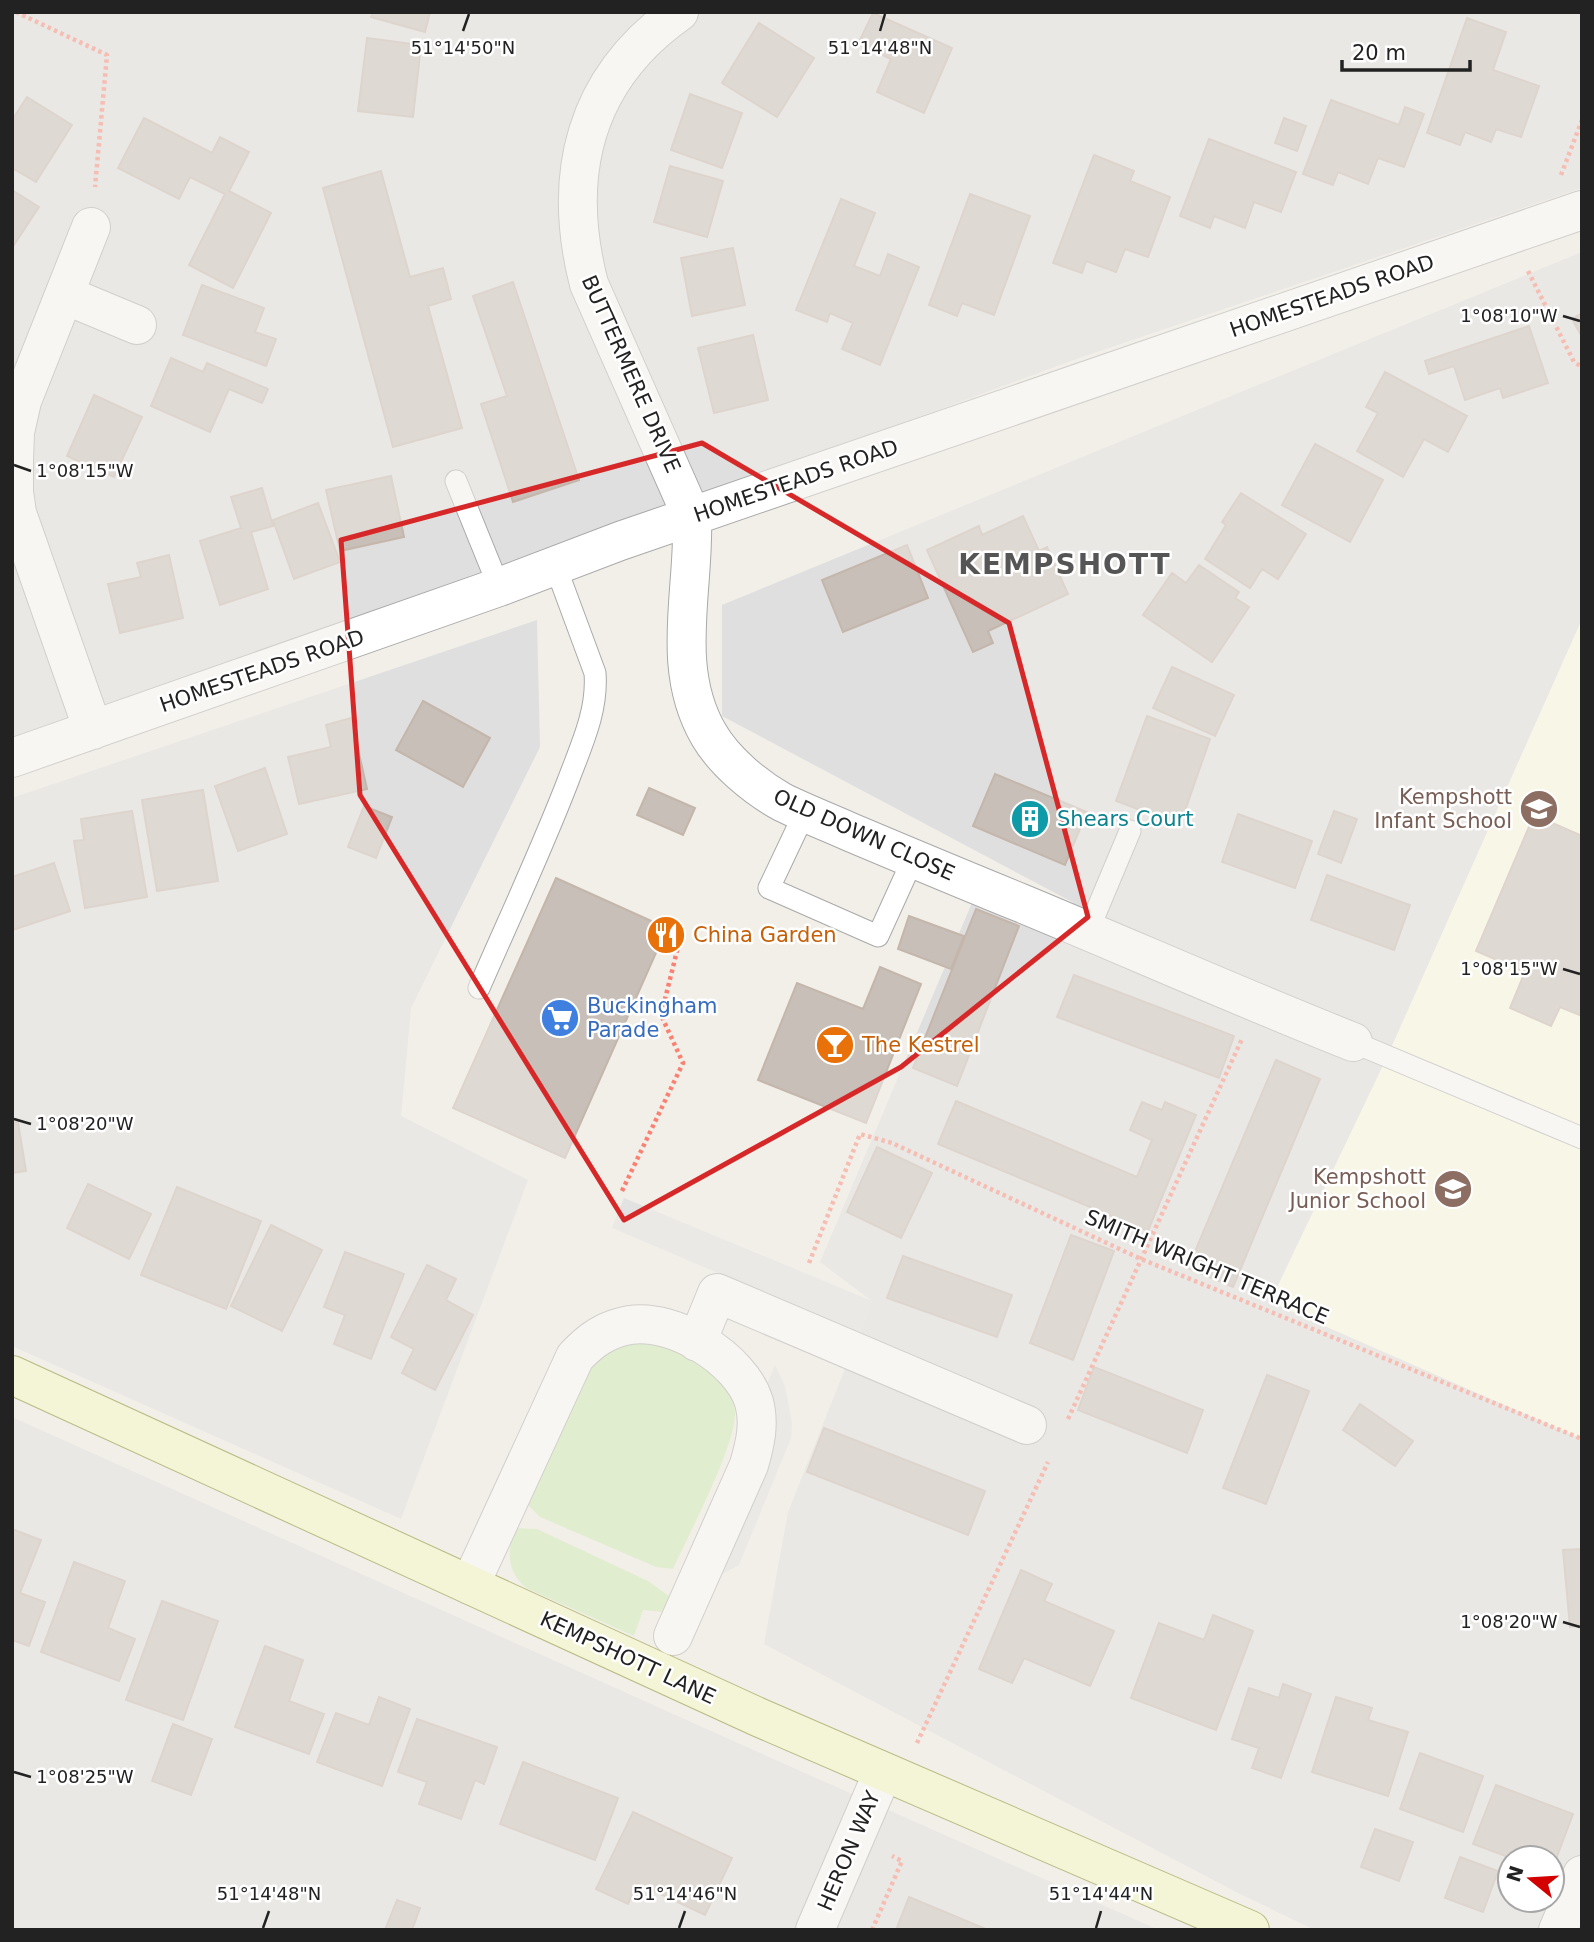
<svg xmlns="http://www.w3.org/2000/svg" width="1594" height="1942" viewBox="0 0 1594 1942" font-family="'DejaVu Sans',sans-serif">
  <rect width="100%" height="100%" fill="#f2efe9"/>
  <path fill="#e0dfdf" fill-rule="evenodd" d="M12 12H1582V188L1079 358 363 622 12 737Z
    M1582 252V1930H1315L1240 1894 764 1644 788 1512 872 1301 820 1262 974 898 1059 931 1074 903 722 716V605ZM1510 1858H1552V1900H1510Z
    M537 620 540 747 411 1008 401 1116 528 1180 401 1519 12 1346V798Z
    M12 1417 771 1758 1159 1930H12Z"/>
  <path fill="#ffffe5" d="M1582 619V1439L1270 1302 1387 1057Z"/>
  <path fill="#cdebb0" d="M646 1342C678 1349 731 1371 735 1410 738 1442 688 1536 673 1569L656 1567 540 1517 526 1503C540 1472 577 1375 600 1357 613 1346 629 1343 646 1342Z
    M515 1528 537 1529 648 1581 676 1601 663 1612 643 1610 634 1636 526 1588C506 1570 507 1551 515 1528Z"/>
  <path fill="#e2e2e2" d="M624 1198 872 1301 859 1333 612 1228Z
    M775 1365 785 1386 792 1424 791 1438 739 1565 707 1582 772 1401 767 1384Z"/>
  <path fill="#c7bfb8" stroke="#c4b6ab" stroke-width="2" d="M373 12H430L425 32 371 17Z
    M873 13 952 48 924 113 877 92 891 59 858 44Z
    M1467 18 1506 32 1493 70 1539 86 1521 137 1496 129 1491 142 1465 132 1460 145 1427 133Z
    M759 23 814 58 777 117 722 83Z
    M367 38 421 45 413 117 358 111Z
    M690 94 742 113 722 168 671 150Z
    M27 97 72 125 36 182 12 168V120Z
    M1331 100 1399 125 1405 107 1424 114 1404 167 1378 158 1368 184 1338 172 1333 185 1303 174Z
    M144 118 212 153 220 137 249 152 229 191 271 213 233 288 189 265 225 194 190 177 179 199 118 168Z
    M1284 118 1306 126 1297 151 1275 143Z
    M1209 139 1296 172 1281 212 1254 202 1245 228 1214 216 1210 228 1180 216Z
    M1094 155 1134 171 1130 181 1170 197 1148 257 1125 249 1116 272 1086 261 1082 273 1053 263Z
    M670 166 723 181 707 237 654 222Z
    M381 171 410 277 443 268 451 299 428 306 462 428 393 447 323 188Z
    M12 190 39 207 12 248Z
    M970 194 1030 216 994 315 962 303 957 316 929 305Z
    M841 199 875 213 854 266 880 276 888 254 919 267 880 365 842 349 853 323 830 313 827 322 796 310Z
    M733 248 745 305 692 316 681 258Z
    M513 282 579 480 513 502 481 404 507 396 473 296Z
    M202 285 264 308 255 332 276 339 266 366 183 335Z
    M1582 313V337L1572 319Z
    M1529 326 1548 383 1503 398 1500 388 1465 400 1454 366 1429 374 1425 361Z
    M753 335 768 400 714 413 698 348Z
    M171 358 203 372 207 363 268 389 262 403 229 389 210 432 151 406Z
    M1385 372 1467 416 1448 452 1424 439 1403 477 1357 451 1378 413 1366 407Z
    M94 395 142 417 114 477 67 456Z
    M1315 444 1383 480 1350 542 1282 505Z
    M391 476 404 537 340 551 326 490Z
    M262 488 273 526 251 532 268 589 220 605 200 541 241 528 231 497Z
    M1241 493 1306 534 1278 579 1262 569 1250 588 1205 559 1226 525 1222 522Z
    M318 503 340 562 294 579 273 520Z
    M1023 516 1039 551 1047 547 1068 594 988 631 993 643 973 652 927 550 979 526 982 535Z
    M907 545 928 598 843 632 822 580Z
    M169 555 183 618 120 633 108 584 141 577 137 563Z
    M1199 565 1239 592 1235 598 1249 607 1212 662 1143 615 1172 573 1186 583Z
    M1172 667 1234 695 1215 736 1153 708Z
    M423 701 490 738 463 787 396 750Z
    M1147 716 1210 739 1180 825 1116 801Z
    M351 718 367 789 299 804 288 757 331 747 326 725Z
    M265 768 287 834 238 851 215 786Z
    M995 774 1087 812 1065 865 973 826Z
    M649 788 695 808 683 835 637 815Z
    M203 790 218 881 157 891 142 800Z
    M364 806 392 817 376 858 348 847Z
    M132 811 147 897 85 908 74 841 84 840 81 819Z
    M1334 811 1357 819 1341 863 1318 854Z
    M1238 814 1312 841 1295 888 1222 862Z
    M1534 815 1582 836V1016L1560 1007 1551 1026 1510 1008 1525 972 1476 951Z
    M54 863 70 911 12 930V877Z
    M1327 875 1410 905 1394 950 1311 920Z
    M556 878 667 928 565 1158 453 1108Z
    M976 909 1019 926 957 1086 913 1068Z
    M909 916 964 936 951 969 898 949Z
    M880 967 921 984 866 1123 758 1080 797 983 863 1009Z
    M1074 975 1234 1036 1219 1078 1057 1017Z
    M1276 1060 1320 1079 1233 1287 1188 1268Z
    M956 1101 1137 1177 1152 1140 1130 1130 1142 1102 1162 1110 1165 1102 1196 1115 1148 1231 938 1144Z
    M18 1122 26 1171 12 1173V1123Z
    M877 1147 932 1173 901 1238 847 1212Z
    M88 1184 151 1214 129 1259 67 1228Z
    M177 1187 261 1221 226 1309 141 1275Z
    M271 1225 322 1250 282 1331 231 1306Z
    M1071 1235 1114 1251 1073 1360 1030 1343Z
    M345 1252 404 1274 371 1359 334 1344 345 1315 324 1307Z
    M903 1256 1012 1295 997 1337 887 1298Z
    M427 1265 456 1279 446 1300 473 1315 435 1390 402 1373 414 1349 391 1337Z
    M1094 1367 1203 1410 1187 1453 1078 1410Z
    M1267 1375 1309 1391 1266 1504 1223 1488Z
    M1360 1404 1413 1441 1395 1466 1343 1430Z
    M824 1428 985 1491 968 1535 807 1472Z
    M12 1529 41 1540 20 1593 45 1602 29 1646 12 1640Z
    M1582 1549V1625L1570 1627 1563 1550Z
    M74 1562 125 1581 108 1628 135 1639 119 1681 41 1652Z
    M1021 1570 1052 1584 1044 1601 1114 1631 1090 1686 1024 1658 1012 1683 979 1669Z
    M162 1601 218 1621 183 1720 126 1700Z
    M1213 1615 1253 1631 1216 1730 1131 1698 1159 1623 1204 1640Z
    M265 1646 303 1660 289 1701 324 1714 309 1754 235 1727Z
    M1283 1684 1311 1694 1281 1778 1252 1768 1259 1748 1232 1739 1249 1688 1279 1698Z
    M379 1697 410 1709 382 1786 317 1762 336 1713 369 1725Z
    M1336 1697 1372 1708 1368 1720 1408 1732 1388 1796 1312 1772Z
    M417 1719 497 1747 484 1784 475 1780 461 1819 419 1804 427 1782 398 1772Z
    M173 1724 212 1739 191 1795 152 1781Z
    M1420 1753 1483 1776 1463 1832 1400 1809Z
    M523 1762 618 1798 595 1860 500 1824Z
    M1496 1785 1573 1814 1553 1867 1552 1858H1511L1473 1844Z
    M633 1812 732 1858 705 1915 637 1883 628 1904 596 1889Z
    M1375 1829 1413 1842 1399 1881 1361 1867Z
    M1460 1857 1498 1871 1483 1912 1445 1898Z
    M909 1897 988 1930H896Z
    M397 1900 420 1908 412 1930H385Z"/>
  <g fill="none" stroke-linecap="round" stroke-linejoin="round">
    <g stroke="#a9a9a9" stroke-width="23">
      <path id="lane" d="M456 481 499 587
        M805 812 769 888 878 936 913 859
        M1088 931 1130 831
        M479 988C509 919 541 851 568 781 581 746 598 711 595 673L555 565
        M1353 1042 1582 1138"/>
    </g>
    <g stroke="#a9a9a9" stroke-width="40">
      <path id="street" d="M679 12C584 79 561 175 589 284L692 517C695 590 669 667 709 735 724 761 755 787 782 802 804 813 828 822 850 832 907 856 964 880 1021 903 1132 949 1242 998 1353 1042
        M91 227 22 401 15 432 14 461V492L17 513 93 730
        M65 295 137 325
        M12 758 499 587 620 541 1582 210
        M697 1342 717 1293 1027 1425
        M470 1585 575 1357C591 1340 606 1329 630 1325 674 1318 741 1359 754 1402 760 1424 755 1444 749 1465L673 1636
        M815 1930 883 1772
        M1558 1930 1582 1875"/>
    </g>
    <g stroke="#707d05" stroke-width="40">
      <path id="secondary" d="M12 1375 758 1717 1250 1930"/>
    </g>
    <path stroke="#fa8072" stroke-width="4.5" stroke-dasharray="3.5 3.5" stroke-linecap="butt" d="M16 12 107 55 95 187
      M1561 175 1582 120
      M1528 271 1574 362 1582 367
      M622 1191 683 1063 661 1015 682 931
      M809 1263 860 1134 892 1143 1141 1259 1582 1439
      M1068 1419 1242 1039
      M917 1743 1048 1462
      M872 1930 902 1861 892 1856"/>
    <use href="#lane" stroke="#fff" stroke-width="21"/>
    <use href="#street" stroke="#fff" stroke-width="38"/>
    <use href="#secondary" stroke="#f7fabf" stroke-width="38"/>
  </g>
  <path d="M0 0H1594V1942H0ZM702 443 1009 623 1088 917 901 1067 624 1220 360 795 341 540Z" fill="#f2efe9" fill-opacity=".55" fill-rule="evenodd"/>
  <path fill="none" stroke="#d62828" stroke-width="5" stroke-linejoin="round" d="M702 443 1009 623 1088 917 901 1067 624 1220 360 795 341 540Z"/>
  <path fill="none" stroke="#222" stroke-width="2.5" d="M463 31 469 14M880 31 885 14M1563 316 1580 321M14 465 31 471M1563 969 1580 974M14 1119 31 1124M1563 1622 1580 1627M14 1772 31 1777M263 1928 269 1911M679 1928 685 1911M1096 1928 1101 1911"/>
  <defs>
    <g id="school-disc" transform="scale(2.0125)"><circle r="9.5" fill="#8d6e63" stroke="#fff"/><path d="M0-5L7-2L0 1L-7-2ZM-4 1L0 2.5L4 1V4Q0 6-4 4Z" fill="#fff"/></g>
    <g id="building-disc" transform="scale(2.0125)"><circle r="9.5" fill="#0f9aa8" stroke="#fff"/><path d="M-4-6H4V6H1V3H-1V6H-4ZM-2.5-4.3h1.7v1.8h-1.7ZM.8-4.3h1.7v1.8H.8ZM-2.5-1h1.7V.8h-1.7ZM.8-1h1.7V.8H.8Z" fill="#fff"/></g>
    <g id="restaurant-disc" transform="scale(2.0125)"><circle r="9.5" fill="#e8710a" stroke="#fff"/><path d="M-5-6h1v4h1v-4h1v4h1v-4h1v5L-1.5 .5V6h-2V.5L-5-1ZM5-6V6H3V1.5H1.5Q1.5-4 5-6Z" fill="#fff"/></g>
    <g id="supermarket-disc" transform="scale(2.0125)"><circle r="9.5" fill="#3f7fe0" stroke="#fff"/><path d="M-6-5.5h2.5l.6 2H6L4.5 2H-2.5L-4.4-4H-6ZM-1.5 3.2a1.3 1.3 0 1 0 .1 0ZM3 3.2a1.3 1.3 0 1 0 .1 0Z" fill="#fff"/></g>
    <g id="bar-disc" transform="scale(2.0125)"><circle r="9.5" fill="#e8710a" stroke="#fff"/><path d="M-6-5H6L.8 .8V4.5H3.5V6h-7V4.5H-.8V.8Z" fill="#fff"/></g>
  </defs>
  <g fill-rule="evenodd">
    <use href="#school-disc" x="1539" y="809"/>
    <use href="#building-disc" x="1030" y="819"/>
    <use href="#restaurant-disc" x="666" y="935"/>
    <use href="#supermarket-disc" x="560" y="1018"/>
    <use href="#bar-disc" x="835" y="1045"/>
    <use href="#school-disc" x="1453" y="1189"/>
  </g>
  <g text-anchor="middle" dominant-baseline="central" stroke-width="5" stroke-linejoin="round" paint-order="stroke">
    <g font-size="21" fill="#222" stroke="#fff">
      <text transform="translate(1332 296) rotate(-19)">HOMESTEADS ROAD</text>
      <text transform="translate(631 374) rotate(66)">BUTTERMERE DRIVE</text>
      <text transform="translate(796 481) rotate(-19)">HOMESTEADS ROAD</text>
      <text transform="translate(262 671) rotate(-19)">HOMESTEADS ROAD</text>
      <text transform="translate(864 835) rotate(24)">OLD DOWN CLOSE</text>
      <text transform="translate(1207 1267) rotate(23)">SMITH WRIGHT TERRACE</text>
      <text transform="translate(628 1658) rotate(25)">KEMPSHOTT LANE</text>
      <text transform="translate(849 1851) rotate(-67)">HERON WAY</text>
    </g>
    <g font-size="21" fill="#785e54" stroke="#fff" text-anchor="end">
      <text x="1512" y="797">Kempshott<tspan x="1512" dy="24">Infant School</tspan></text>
      <text x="1426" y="1177">Kempshott<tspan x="1426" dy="24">Junior School</tspan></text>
    </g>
    <g font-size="21" fill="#0d838f" stroke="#fff" text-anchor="start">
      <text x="1057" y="819">Shears Court</text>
    </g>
    <g font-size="21" fill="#c56008" stroke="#fff" text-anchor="start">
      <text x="693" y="935">China Garden</text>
      <text x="862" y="1045">The Kestrel</text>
    </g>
    <g font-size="21" fill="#366cbe" stroke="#fff" text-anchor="start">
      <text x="587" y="1006">Buckingham<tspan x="587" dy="24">Parade</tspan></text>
    </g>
    <g font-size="28" font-weight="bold" letter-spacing="2" fill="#555" stroke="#fff">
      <text x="1065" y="564">KEMPSHOTT</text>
    </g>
  </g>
  <g font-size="18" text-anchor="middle" fill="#222" stroke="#fff" stroke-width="5" stroke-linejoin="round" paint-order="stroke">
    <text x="463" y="54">51°14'50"N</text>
    <text x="880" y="54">51°14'48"N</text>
    <text x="1509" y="322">1°08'10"W</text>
    <text x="85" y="477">1°08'15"W</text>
    <text x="1509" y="975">1°08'15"W</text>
    <text x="85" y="1130">1°08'20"W</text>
    <text x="1509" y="1628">1°08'20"W</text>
    <text x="85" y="1783">1°08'25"W</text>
    <text x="269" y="1900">51°14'48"N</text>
    <text x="685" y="1900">51°14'46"N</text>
    <text x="1101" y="1900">51°14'44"N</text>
  </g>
  <rect width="1594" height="1942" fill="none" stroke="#222222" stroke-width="28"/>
  <g transform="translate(1531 1879) rotate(288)"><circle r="33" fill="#ffffff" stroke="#a7a7a7" stroke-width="2"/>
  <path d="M0-5L12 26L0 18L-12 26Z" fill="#d40000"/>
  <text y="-10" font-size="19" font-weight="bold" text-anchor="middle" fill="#222222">N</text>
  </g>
  <path d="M1342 60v10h128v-10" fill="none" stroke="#222222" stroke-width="3.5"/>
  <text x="1352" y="60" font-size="21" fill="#222222" stroke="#ffffff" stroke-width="5" paint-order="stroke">20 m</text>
</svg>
